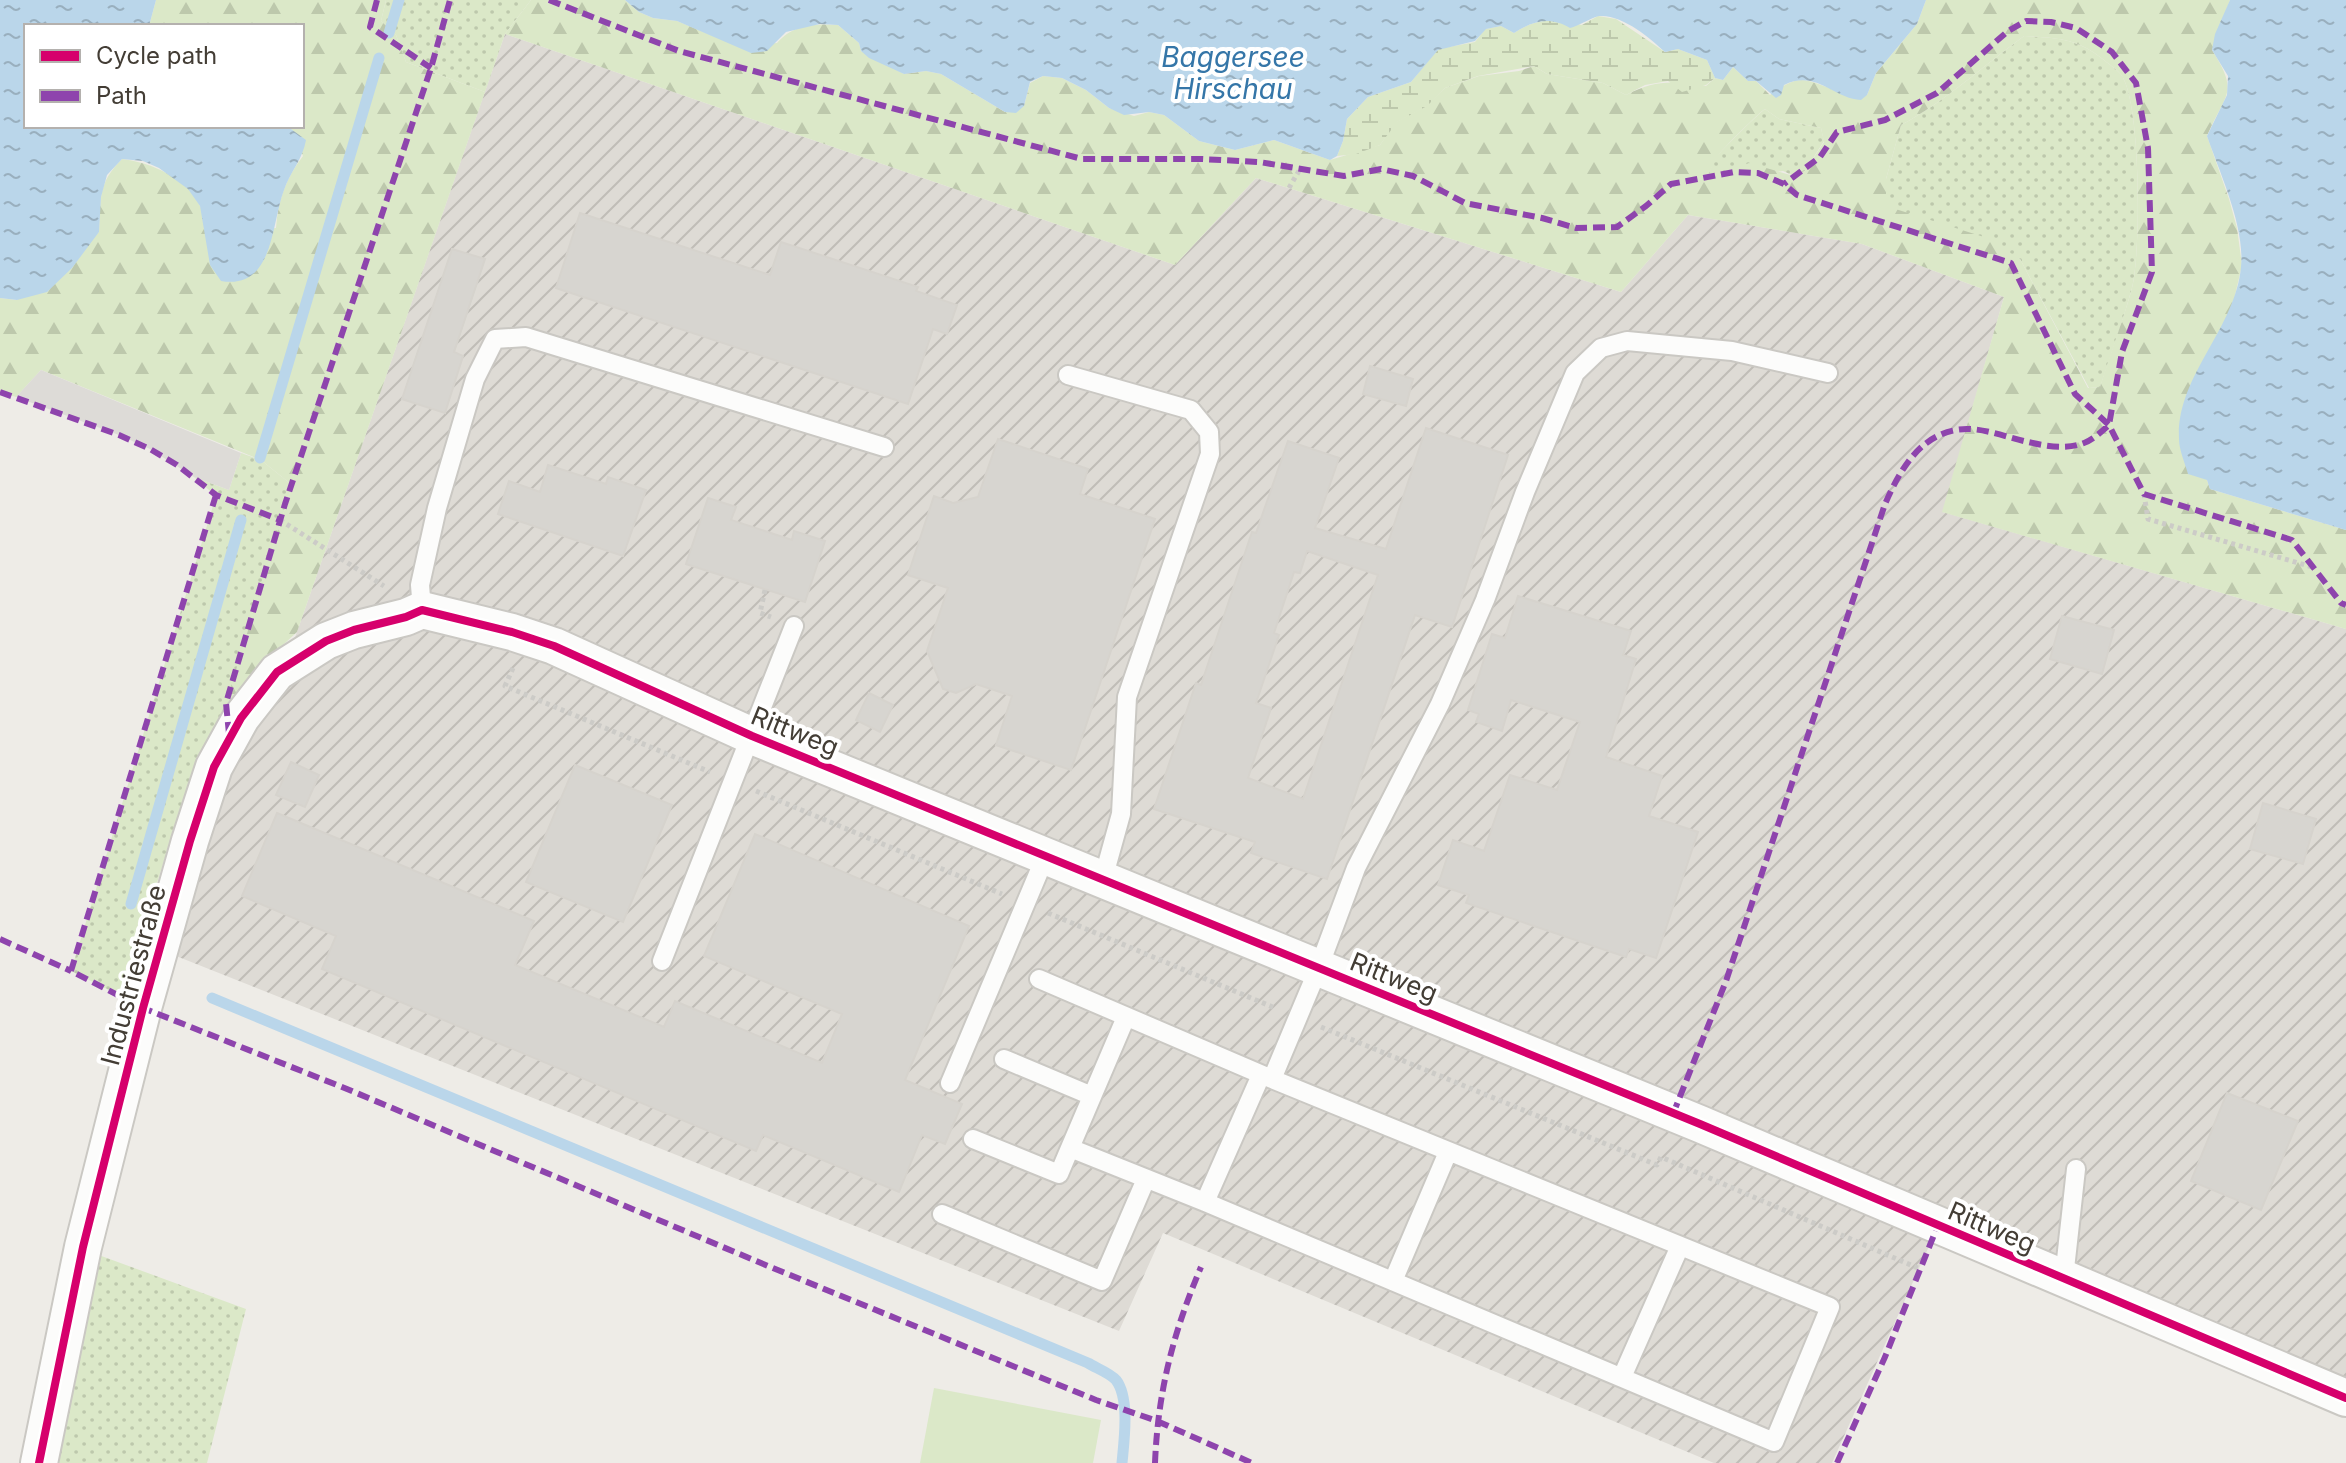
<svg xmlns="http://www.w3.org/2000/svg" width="2346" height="1463" viewBox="0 0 2346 1463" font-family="Inter,sans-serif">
  <defs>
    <pattern id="industrial-furrows" width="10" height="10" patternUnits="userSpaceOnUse" patternTransform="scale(2)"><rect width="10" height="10" fill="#dedbd5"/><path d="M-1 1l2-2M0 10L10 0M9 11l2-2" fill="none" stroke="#c0bdb7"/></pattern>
    <pattern id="grass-dots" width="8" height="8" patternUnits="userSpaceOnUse" patternTransform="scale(2)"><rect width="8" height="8" fill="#dbe8c8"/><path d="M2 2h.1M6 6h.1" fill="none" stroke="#bdc8ac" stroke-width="1.8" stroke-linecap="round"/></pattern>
    <pattern id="forest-firs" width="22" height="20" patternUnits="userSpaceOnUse" patternTransform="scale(2)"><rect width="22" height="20" fill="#dbe8c8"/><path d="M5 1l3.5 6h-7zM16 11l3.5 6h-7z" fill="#bdc8ac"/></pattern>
    <pattern id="wetland-marsh" width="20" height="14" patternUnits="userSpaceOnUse" patternTransform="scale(2)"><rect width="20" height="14" fill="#dbe8c8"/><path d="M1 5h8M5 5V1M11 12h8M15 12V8" fill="none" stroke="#bdc8ac"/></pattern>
    <pattern id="water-ripples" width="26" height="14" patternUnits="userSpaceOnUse" patternTransform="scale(2)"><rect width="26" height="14" fill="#bad6ea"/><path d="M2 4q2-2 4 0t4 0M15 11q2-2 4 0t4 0" fill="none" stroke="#99afbe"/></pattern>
  </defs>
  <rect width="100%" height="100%" fill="#eeece7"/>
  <path fill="url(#industrial-furrows)" d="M505 34 1175 265 1256 178 1621 292 1688 215 1862 244 2004 297 1943 512 2346 629V1398L1938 1226 1832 1463H1714L1163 1233 1119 1331 156 948 217 769 282 675Z"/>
  <path fill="url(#grass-dots)" d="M386 0H531L505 34 485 92 406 62 396 35 381 21Z
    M2024 36C2057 38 2077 38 2104 60 2110 65 2118 70 2122 76 2141 105 2141 252 2132 288 2123 321 2111 354 2100 387L2089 388 2020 259 1886 207V179L1901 125C1946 101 1983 66 2024 36Z
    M1765 109 1779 119 1821 128 1824 141 1805 171 1794 176 1783 171 1705 181C1709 173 1712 164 1717 156 1721 151 1760 112 1765 109Z
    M241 453 261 460 292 485 227 703V711L197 757 121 996 71 971 216 496 194 477 229 490Z
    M85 1250 246 1309 207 1463H42Z"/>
  <path fill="url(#forest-firs)" fill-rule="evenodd" d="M156 0H386L381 21 396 35 406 62 485 92 297 632 255 671 227 711 226 703 292 485 261 460 41 370 16 397 0 392V298L17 300 99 232C101 199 97 184 122 159 150 162 190 179 201 208 203 216 204 225 206 233L276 228C278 200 286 178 303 156L291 129 274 126H302V26H149Z
    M531 0H625L639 12 653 18 677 21 738 46 777 43C792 25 815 23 838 25L859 43 861 51 904 74 926 71 941 74 1005 112 1024 106 1030 83 1043 76 1062 78 1086 90 1109 108 1134 116 1149 112 1164 115 1199 141 1235 150 1274 140 1330 160 1380 145 1396 122 1426 106 1445 88 1479 76 1519 71 1534 66 1547 74 1603 83 1626 95C1656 79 1673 81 1706 86L1715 78 1723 80 1733 67 1748 81H1756L1770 95C1801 73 1802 79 1835 90 1845 93 1857 93 1867 95L1876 73 1917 24 1926 0H2230L2212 50C2240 94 2225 93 2207 136L2229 199 2237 228 2242 265 2233 304 2215 341 2207 480 2210 489 2346 530V629L1942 512 2004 297 1862 244 1688 215 1621 292 1256 178 1175 265 505 34ZM2024 36C2057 38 2077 38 2104 60 2110 65 2118 70 2122 76 2141 105 2141 252 2132 288 2123 321 2110 354 2100 387L2088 388 2020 259 1984 237 1886 206V179L1901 125C1946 101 1983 66 2024 36ZM1765 109 1779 119 1821 128 1824 142 1805 171 1794 176 1749 163 1706 180C1710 172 1713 163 1718 156 1721 150 1761 111 1765 109Z"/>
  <path fill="url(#wetland-marsh)" d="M1598 16 1616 19 1665 52 1678 49 1707 60 1715 78 1706 85 1682 92 1668 81 1645 85 1626 95 1603 83 1547 74 1534 66 1478 76 1445 88 1427 106 1397 122 1380 145 1356 154 1337 156 1343 141 1347 119 1368 97 1411 82 1438 49 1475 42 1485 29 1501 26 1514 33C1539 17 1554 19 1582 25Z"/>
  <path fill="#dbe8c8" d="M934 1388 1101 1420 1093 1463H920Z"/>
  <path fill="#dddbd7" d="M41 370 241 453 229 490 194 477 150 449 119 435 16 397Z"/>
  <path fill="url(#water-ripples)" d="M0 0H156L149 26H26V126H274L291 129 306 140C303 159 290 172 284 190 271 224 274 290 221 281L210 265 200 206 188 189 159 168 143 161 122 159 107 175 101 197 99 232 72 268 47 292 17 300 0 298Z
    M625 0H1926L1917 24 1876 73 1867 95 1861 100C1832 98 1816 69 1784 85L1781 95 1776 98 1756 81H1748L1733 67 1723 80 1715 78 1707 60 1678 49 1665 52C1650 38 1622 14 1599 16 1590 18 1579 26 1570 28 1549 16 1533 21 1514 33L1501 26 1486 29 1475 41 1438 50 1411 82 1368 97 1347 119 1343 141 1337 156 1330 160 1274 140 1235 150 1199 141 1164 115 1149 112 1124 115 1109 108 1086 90 1062 78 1043 76 1030 82 1024 106 1016 113 1005 112 941 74 926 71 904 74 869 58 861 51 859 43 838 25 820 24 786 32 767 51 751 53 677 21 653 18 639 12Z
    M2230 0H2346V530L2210 489 2207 480 2188 474C2185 463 2179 450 2179 439 2176 376 2235 330 2241 267 2245 226 2220 174 2207 136L2227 95 2228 76 2212 50 2215 34Z"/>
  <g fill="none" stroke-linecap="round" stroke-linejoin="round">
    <path stroke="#bad6ea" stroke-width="11" d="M389 33 399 0
      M260 458 379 58
      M131 904 241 520
      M212 998 1088 1363C1096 1368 1110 1373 1116 1380 1130 1398 1124 1441 1122 1463"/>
  </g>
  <path fill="#d7d5d0" stroke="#d6d3cd" stroke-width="2" fill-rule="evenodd" d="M580 213 770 275 781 242 918 287 916 291 957 305 947 334 933 329 908 404 556 288Z
    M452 249 485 259 454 352 463 356 445 413 402 399Z
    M1370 366 1413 379 1406 406 1363 394Z
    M1426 428 1508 455 1452 627 1415 615 1327 879 1251 853 1255 842 1154 809 1196 683 1201 685 1252 532 1256 533 1288 441 1339 458 1315 528 1386 549ZM1307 551 1378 575 1303 799 1248 778 1271 708 1256 703 1279 635 1274 633 1294 572 1300 573Z
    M998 439 1088 469 1080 494 1155 519 1071 770 996 745 1012 696 976 684 956 693 943 689 927 651 948 588 908 575 934 496 953 503 978 497Z
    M548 465 606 484 608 477 646 490 623 556 498 514 509 481 540 492Z
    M708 498 736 507 731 520 792 540 794 531 825 541 805 602 686 564Z
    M1518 596 1631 631 1623 655 1636 659 1606 757 1662 776 1649 816 1698 832 1656 958 1629 949 1626 957 1466 903 1469 895 1438 885 1453 840 1484 851 1510 775 1557 790 1580 722 1511 700 1502 731 1476 722 1479 714 1468 710 1492 634 1505 638Z
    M2062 616 2114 630 2102 674 2050 659Z
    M869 693 893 705 880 732 856 720Z
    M291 762 319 775 305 807 276 795Z
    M575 765 672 805 623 922 526 882Z
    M2263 803 2316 819 2303 864 2250 849Z
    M277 813 534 921 515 965 664 1027 675 1001 822 1063 842 1014 704 956 755 834 969 926 905 1080 962 1104 945 1144 922 1135 899 1192 763 1135 756 1151 322 969 336 936 242 896Z
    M2227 1093 2298 1121 2261 1210 2191 1181Z"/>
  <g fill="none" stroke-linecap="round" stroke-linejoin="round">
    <g stroke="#cac8c3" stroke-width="22">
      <path id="service" d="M1068 375 1191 410 1209 432 1210 454 1127 697 1121 814 1103 879
        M422 610 420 585 437 508 475 379 495 339 526 337 884 447
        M662 961 794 626
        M1039 979 1272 1079 1319 967 1356 868 1440 704 1485 600 1525 492 1575 373 1601 348 1627 341 1732 351 1828 373
        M1126 1017 1070 1148 1205 1202 1774 1442 1830 1307 1272 1079
        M1004 1059 1092 1096
        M950 1083 1046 855
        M973 1139 1059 1174 1070 1148
        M1205 1202 1261 1075
        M942 1214 1102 1281 1146 1179
        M2064 1278 2076 1169
        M1393 1281 1448 1152
        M1622 1377 1680 1246"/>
    </g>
    <g stroke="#cac8c3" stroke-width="40">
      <path id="minor" d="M39 1463 83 1247 143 1008 190 841 214 767 241 718 277 672 326 641 354 630 406 617 422 610 512 632 554 646 752 736 1700 1124 2346 1398"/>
    </g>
    <path stroke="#cccbc7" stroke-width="5" stroke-dasharray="4 4" stroke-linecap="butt" d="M1289 188 1300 169
      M2144 494 2148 519 2312 567
      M280 520 384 586
      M765 590 760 613 771 617
      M513 668 505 686 710 772
      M756 791 1002 894
      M1048 913 1275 1008
      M1321 1027 1657 1165 1661 1157 1920 1269"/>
    <use href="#service" stroke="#fcfcfb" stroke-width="18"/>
    <use href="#minor" stroke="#fcfcfb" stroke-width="36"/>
    <path stroke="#8e44ad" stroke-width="6" stroke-dasharray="12 6" stroke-linecap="butt" d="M377 0 370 27 431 68
      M549 0 679 51 1082 159H1201L1259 162 1344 176 1381 169 1413 176 1465 203 1542 218 1576 228 1617 227 1646 206 1671 184 1734 172 1758 173 1784 184 1797 195 2011 263 2075 394 2109 425 2144 494 2292 540 2341 603 2346 605
      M0 392 119 435 150 449 177 465 216 495 280 520
      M216 495 71 971 143 1008 347 1089 768 1266 1096 1400 1157 1421 1252 1463
      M229 734 226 703 285 504 431 68 450 0
      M0 939 71 971
      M1673 1114 1726 981 1885 504C1901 468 1922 430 1967 429 1987 429 2009 438 2028 442 2046 446 2066 450 2084 443 2093 440 2102 431 2109 425L2122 352 2152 272 2148 148 2136 83 2112 52 2076 28 2051 22 2026 21 2008 31 1937 93 1885 120 1837 132 1820 157 1784 184
      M1155 1463C1158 1391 1173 1333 1201 1267
      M1837 1463 1885 1357 1938 1225"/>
    <g stroke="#fff" stroke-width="13">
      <path id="cycleway" d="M39 1463 83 1247 143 1008 190 841 214 767 241 718 277 672 326 641 354 630 406 617 422 610 512 632 554 646 752 736 1700 1124 2346 1398"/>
    </g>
    <use href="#cycleway" stroke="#d6006c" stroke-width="8"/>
  </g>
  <g text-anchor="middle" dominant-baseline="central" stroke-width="8" stroke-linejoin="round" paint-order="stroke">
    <g font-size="26" fill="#433d35" stroke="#fff">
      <text transform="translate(795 731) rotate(22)">Rittweg</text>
      <text transform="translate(133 975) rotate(-75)">Industriestraße</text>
      <text transform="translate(1394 977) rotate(22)">Rittweg</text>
      <text transform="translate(1992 1227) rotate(23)">Rittweg</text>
    </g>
    <g font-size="28" font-style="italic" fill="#3576a8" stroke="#fff">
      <text x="1233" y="57">Baggersee<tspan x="1233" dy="32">Hirschau</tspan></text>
    </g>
  </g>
  <rect x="24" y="24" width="280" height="104" fill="#ffffff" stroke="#b4b1ae" stroke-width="2"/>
  <rect x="40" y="50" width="40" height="12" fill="#d6006c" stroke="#b4b1ae" stroke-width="2"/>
  <text x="96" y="64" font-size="24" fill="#433d35">Cycle path</text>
  <rect x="40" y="90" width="40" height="12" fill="#8e44ad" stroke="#b4b1ae" stroke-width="2"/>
  <text x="96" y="104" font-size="24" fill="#433d35">Path</text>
</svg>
